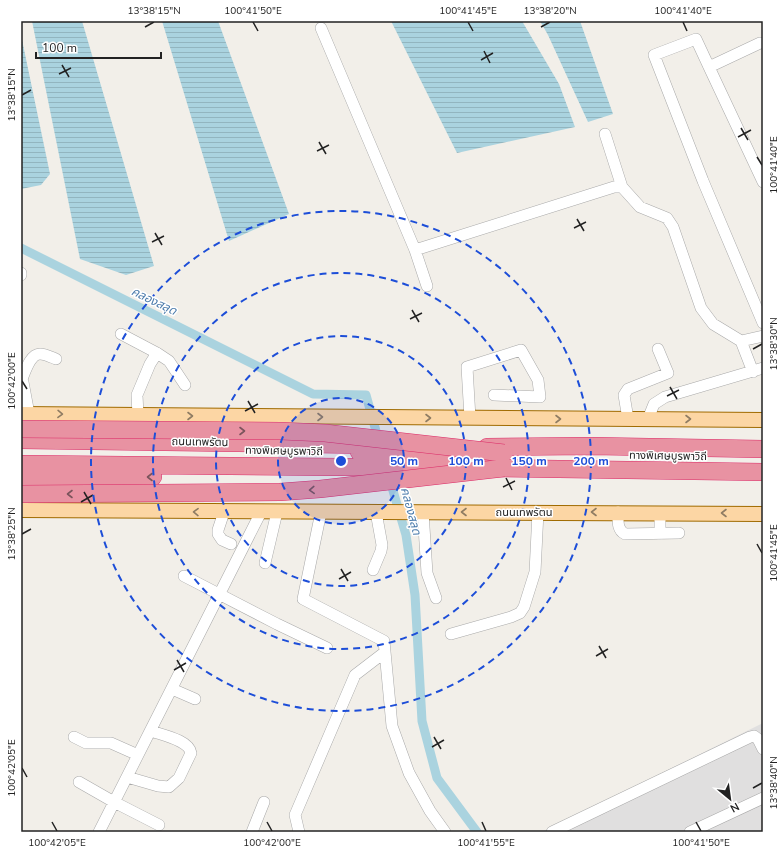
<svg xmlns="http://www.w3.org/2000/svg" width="784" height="853" viewBox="0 0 784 853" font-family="'Nunito Sans','Noto Sans Thai',sans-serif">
  <defs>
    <pattern id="water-rules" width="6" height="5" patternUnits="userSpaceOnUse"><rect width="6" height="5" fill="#aad3df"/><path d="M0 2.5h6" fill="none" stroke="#92b5bf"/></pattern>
  </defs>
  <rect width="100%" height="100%" fill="#f2efe9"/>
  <path fill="#e0dfdf" d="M763 723V832H542Z"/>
  <path fill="url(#water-rules)" d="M32 21H82L154 266 126 275 80 259Z
    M162 21H218L289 214 229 241Z
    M391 21H522L559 84 575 127 457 153Z
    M540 21H580L613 114 588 122 548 35Z
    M21 35 50 174 41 185 21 189Z"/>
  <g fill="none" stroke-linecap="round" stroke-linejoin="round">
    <path stroke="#aad3df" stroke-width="9" d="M21 248 313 394 366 395 379 442
      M389 477 406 535 415 595 422 721 437 778 477 832"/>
    <g stroke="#a9a9a9" stroke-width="12">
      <path id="minor" d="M321 28 415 250 614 187H622L640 207 667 218 673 227 701 308 713 324 741 341 753 372
        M760 43 709 67 696 39 654 55 703 181 763 323
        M709 67 763 182
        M605 134 622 187
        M415 250 427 286
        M21 275V273
        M121 334 157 353
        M741 341 763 336
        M21 378 23 382 29 414
        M22 379C25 372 30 354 40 354 45 354 51 357 56 359
        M138 415 137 395 150 364 157 353 169 361 185 385
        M470 418 467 367 521 350 538 380 540 397 494 395
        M628 419 624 395 628 389 668 373 658 349
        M648 419 654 404 665 397 763 368
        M224 512 218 530V534L222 540 231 544
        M321 512 303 599 384 641 392 726 409 773 430 811 445 832
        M423 512 427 573 436 598
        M618 512C618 521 617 530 625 534L679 533
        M660 534V513
        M265 563 277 512
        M373 570 381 551 382 545 376 512
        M184 576 277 624 327 648
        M451 634 511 617 520 613 524 607 535 572 538 512
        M172 689 195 699
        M74 737 86 743H111L138 755
        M127 777 158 786 169 787 179 778 191 753C189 740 162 735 151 731
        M79 782 114 802 159 825
        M99 832 261 512
        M252 832 264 802
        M299 832 295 815 355 675 385 652
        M552 832 750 737 754 736 758 739 763 749
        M690 832 763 798"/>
    </g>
    <g stroke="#a06b00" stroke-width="16">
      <path id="major" d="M21 414 763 420
        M21 510 763 514"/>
    </g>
    <g stroke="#dc2a67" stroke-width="18">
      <path id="highway" d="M21 440 373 445
        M487 447 592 446 763 449
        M359 452 447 453
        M21 464 459 468
        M489 468 763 472
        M21 477H153"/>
    </g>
    <use href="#minor" stroke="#fff" stroke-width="11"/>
    <use href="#major" stroke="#fcd6a4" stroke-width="14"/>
    <use href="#highway" stroke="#e892a2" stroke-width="17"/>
    <g stroke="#dc2a67" stroke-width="18" stroke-linecap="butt">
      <path id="highway-bridge" d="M21 429 281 431 325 433 504 453
        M21 494 280 492 320 489 504 468"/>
    </g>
    <use href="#highway-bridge" stroke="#e892a2" stroke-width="17"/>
  </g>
  <defs><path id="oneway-chevron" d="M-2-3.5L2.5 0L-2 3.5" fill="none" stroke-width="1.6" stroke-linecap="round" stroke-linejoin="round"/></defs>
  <g stroke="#8f7c63">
    <use href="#oneway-chevron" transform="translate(60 414) rotate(1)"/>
    <use href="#oneway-chevron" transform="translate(190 416)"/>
    <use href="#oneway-chevron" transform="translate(320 417)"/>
    <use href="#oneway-chevron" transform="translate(428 418)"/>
    <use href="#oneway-chevron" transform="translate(558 419)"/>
    <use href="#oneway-chevron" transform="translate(688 419)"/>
    <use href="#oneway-chevron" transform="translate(196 512) rotate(-179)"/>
    <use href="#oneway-chevron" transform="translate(464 512) rotate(180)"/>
    <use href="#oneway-chevron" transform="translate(594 512) rotate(-180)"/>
    <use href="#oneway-chevron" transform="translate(724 513) rotate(-180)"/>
  </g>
  <g stroke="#7b545c">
    <use href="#oneway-chevron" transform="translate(242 431)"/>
    <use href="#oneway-chevron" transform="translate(150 477) rotate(180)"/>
    <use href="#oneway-chevron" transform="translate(312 490) rotate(177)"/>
    <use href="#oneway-chevron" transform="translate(70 494) rotate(-180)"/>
  </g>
  <path fill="none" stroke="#222" stroke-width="1.5" d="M253 22 258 31M468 22 473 31M683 22 687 31M145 27 154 22M541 27 550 22M484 51 490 63M481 60 493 53M62 65 69 77M59 74 71 68M22 95 31 90M741 128 748 140M738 137 751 130M319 142 326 154M317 151 329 145M757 157 762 165M577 219 584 231M574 228 586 222M155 233 162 245M152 242 164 236M412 310 419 322M410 319 422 313M753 349 762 344M22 381 27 389M670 387 677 399M667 396 679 390M248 401 255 413M245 411 258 404M506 478 512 490M503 487 515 481M84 492 91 504M81 502 93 495M22 534 31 529M757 544 762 553M341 569 348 581M339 579 351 572M599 646 606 658M596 656 608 649M177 660 184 672M174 670 186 663M434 737 441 749M432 747 444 740M22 768 27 777M753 788 762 783M52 822 57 831M267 822 272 831M482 822 486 831M696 822 701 831"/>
  <circle cx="341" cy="461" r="63" fill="#1d4ed8" fill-opacity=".12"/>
  <g fill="none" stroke="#1d4ed8" stroke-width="2" stroke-dasharray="7 5">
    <circle cx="341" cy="461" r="63"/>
    <circle cx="341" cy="461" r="125"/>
    <circle cx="341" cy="461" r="188"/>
    <circle cx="341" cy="461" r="250"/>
  </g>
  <g text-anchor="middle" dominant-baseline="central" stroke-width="3" stroke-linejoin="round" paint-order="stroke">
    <g font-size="11" fill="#222" stroke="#fff">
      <text transform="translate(200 442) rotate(1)">ถนนเทพรัตน</text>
      <text transform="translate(284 451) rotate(1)">ทางพิเศษบูรพาวิถี</text>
      <text transform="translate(668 456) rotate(1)">ทางพิเศษบูรพาวิถี</text>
      <text x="524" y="512">ถนนเทพรัตน</text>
    </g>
    <g font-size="12" font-style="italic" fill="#4a7aab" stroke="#fff">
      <text transform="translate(154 301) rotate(26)">คลองสลุด</text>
      <text transform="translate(411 511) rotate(75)">คลองสลุด</text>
    </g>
  </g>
  <circle cx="341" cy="461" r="6" fill="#1d4ed8" stroke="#fff" stroke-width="2"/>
  <g font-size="12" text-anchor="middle" font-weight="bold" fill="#1d4ed8" stroke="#fff" stroke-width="3" stroke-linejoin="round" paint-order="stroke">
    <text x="404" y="465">50 m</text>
    <text x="466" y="465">100 m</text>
    <text x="529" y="465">150 m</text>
    <text x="591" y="465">200 m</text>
  </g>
  <rect width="784" height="853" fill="none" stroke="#ffffff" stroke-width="44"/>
  <g transform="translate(730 799) rotate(151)" stroke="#ffffff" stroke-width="3" paint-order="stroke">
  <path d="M0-3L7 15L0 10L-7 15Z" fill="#222222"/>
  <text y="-6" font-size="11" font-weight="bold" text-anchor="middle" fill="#222222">N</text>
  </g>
  <path d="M36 52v6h125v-6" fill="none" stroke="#222222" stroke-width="2"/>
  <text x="42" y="52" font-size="12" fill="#222222" stroke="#ffffff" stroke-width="3" paint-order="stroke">100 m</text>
  <rect x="22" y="22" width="740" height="809" fill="none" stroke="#222" stroke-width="1.5"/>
  <g font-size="10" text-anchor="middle" fill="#222">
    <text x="154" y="14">13°38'15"N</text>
    <text x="253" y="14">100°41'50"E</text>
    <text x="468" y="14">100°41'45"E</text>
    <text x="550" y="14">13°38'20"N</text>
    <text x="683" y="14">100°41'40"E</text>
    <text transform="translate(11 95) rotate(-90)" y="4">13°38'15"N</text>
    <text transform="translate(773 165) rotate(-90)" y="4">100°41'40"E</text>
    <text transform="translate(773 344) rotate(-90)" y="4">13°38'30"N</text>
    <text transform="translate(11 381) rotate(-90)" y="4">100°42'00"E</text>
    <text transform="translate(11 534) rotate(-90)" y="4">13°38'25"N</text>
    <text transform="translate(773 553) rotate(-90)" y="4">100°41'45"E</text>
    <text transform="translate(11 768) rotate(-90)" y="4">100°42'05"E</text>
    <text transform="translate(773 783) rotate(-90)" y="4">13°38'40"N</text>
    <text x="57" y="846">100°42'05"E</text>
    <text x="272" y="846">100°42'00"E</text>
    <text x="486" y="846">100°41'55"E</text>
    <text x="701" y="846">100°41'50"E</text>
  </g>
</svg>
